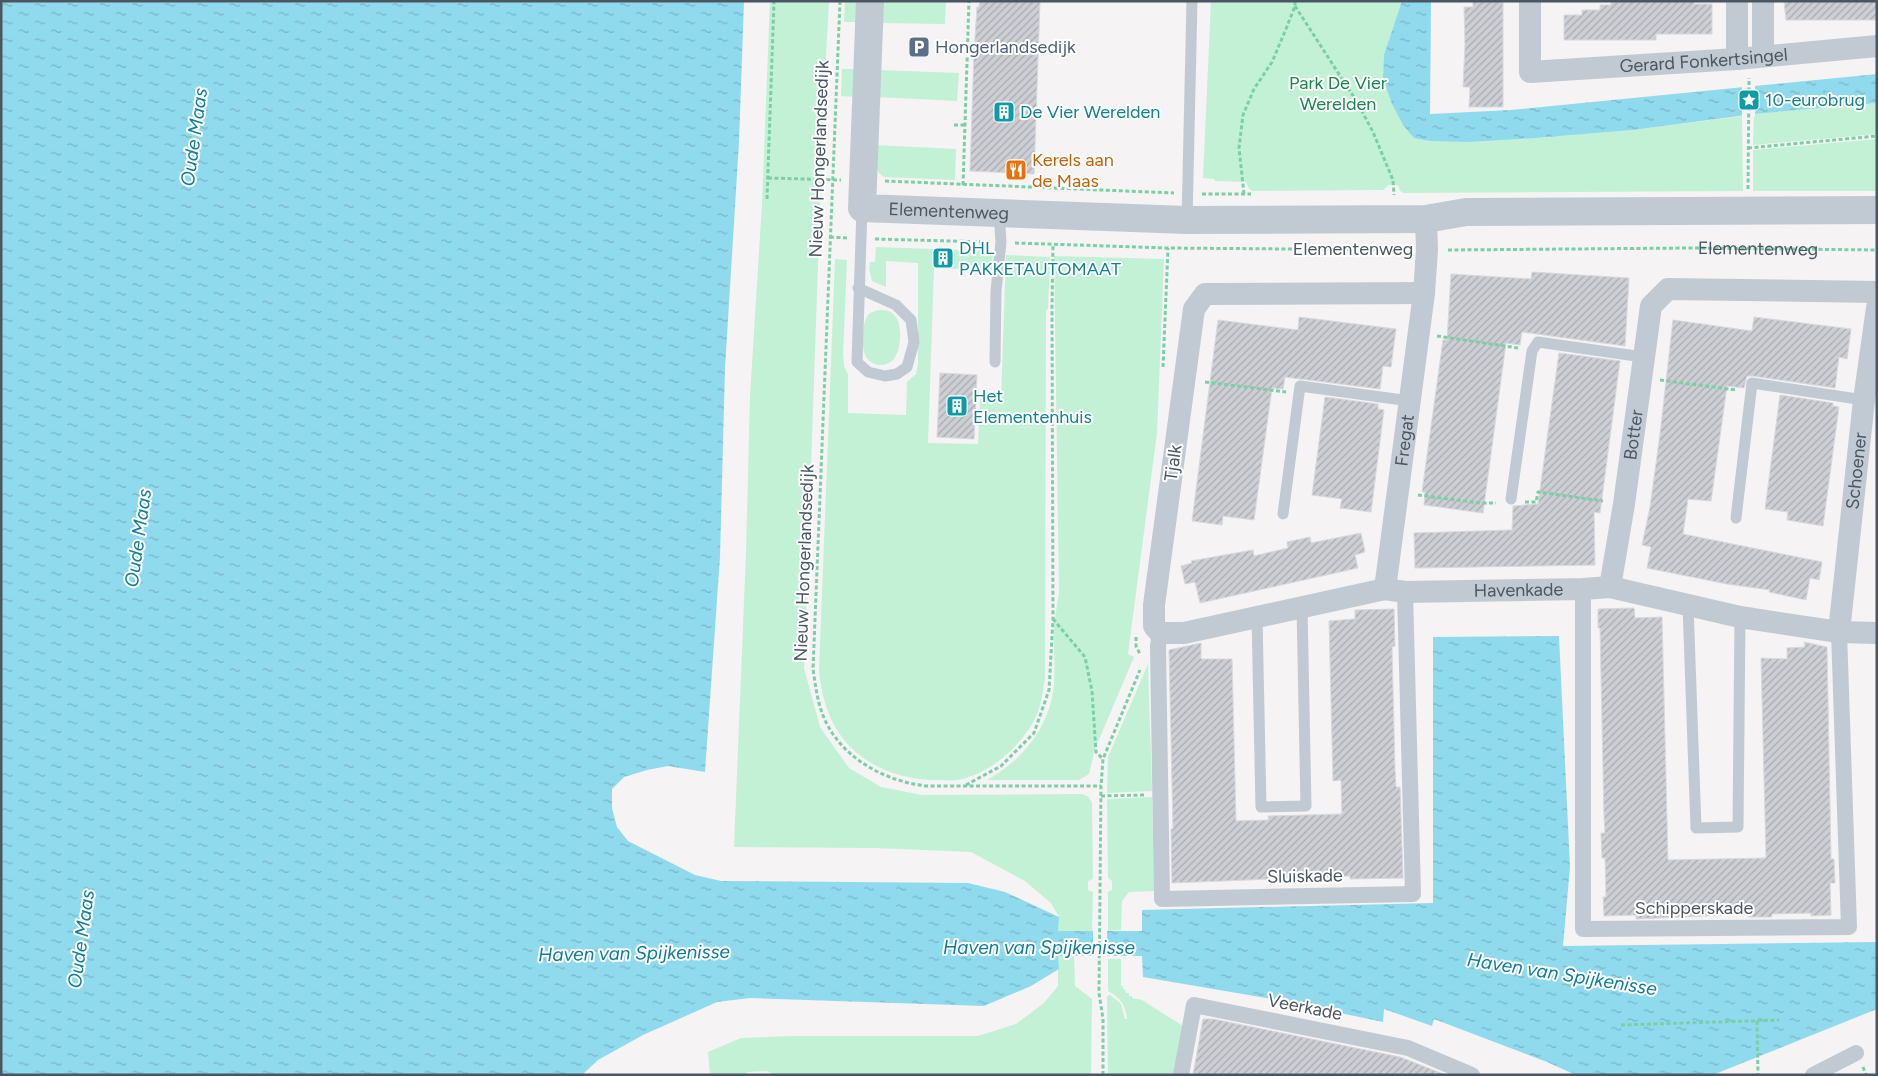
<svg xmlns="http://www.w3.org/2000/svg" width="1878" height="1076" viewBox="0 0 1878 1076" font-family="Figtree,sans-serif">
  <defs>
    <pattern id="water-ripples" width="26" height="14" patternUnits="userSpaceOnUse" patternTransform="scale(1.25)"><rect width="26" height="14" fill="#90daee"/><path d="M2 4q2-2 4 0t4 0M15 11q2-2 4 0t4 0" fill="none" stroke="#78b4c4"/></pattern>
    <pattern id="building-hatch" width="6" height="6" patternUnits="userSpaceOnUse" patternTransform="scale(1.25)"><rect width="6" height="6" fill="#cdcfd5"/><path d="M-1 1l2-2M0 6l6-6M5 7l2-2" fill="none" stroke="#a8abb0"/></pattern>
  </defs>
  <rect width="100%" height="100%" fill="#f5f3f3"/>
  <path fill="#c3f1d5" d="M770 1H829L824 92 804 668 820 727 849 768 881 787 922 795 1082 794 1089 797 1092 803 1093 879 1088 881V890L1093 892 1092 931H1058L1059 917 1051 903 1025 881 971 852 875 848 734 847 746 553 750 396 762 204Z
    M845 1H860L859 22H844Z
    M880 1H946L945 24 879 23Z
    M1211 1H1429V141L1536 138 1633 130 1742 116 1743 191 1404 193 1400 191 1398 185H1389L1383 190 1253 191 1249 189 1246 182 1215 181 1214 179 1203 178Z
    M842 69H857L856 97 841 96Z
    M878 70 959 73 957 101 877 97Z
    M1877 103V134L1753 145 1754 114Z
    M1877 139V191H1753V150Z
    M875 145 956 149 955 180 884 177C872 169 874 159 875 145Z
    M876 247 993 251 992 270 934 268 928 443 978 444 980 399 1001 400 1006 255 1050 257 1048 309 1046 310 1045 677C1043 691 1041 708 1034 721 1018 748 993 771 962 779 955 781 947 780 939 780 898 781 855 763 834 725 825 707 821 690 819 671L835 259 847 260 843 355 844 366 848 374V413L906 415 907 382 916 374 918 364V263L886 261V287L872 281 869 269 870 262H875Z
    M1054 256 1164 259 1157 433 1128 654 1134 657 1095 749 1090 770 1089 774 1079 780H987C1018 763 1044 734 1052 698 1057 675 1053 651 1054 628 1055 616 1057 605 1059 593Z
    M878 310C884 310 891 310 895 316 903 325 901 352 893 360 885 368 872 366 866 357 861 349 862 328 866 319 868 313 872 312 878 310Z
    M1148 664 1152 791 1107 793 1108 757Z
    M1152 797 1154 891 1129 892 1122 901 1121 930 1108 931V892L1112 890V881L1108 878 1107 799Z
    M1058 956H1074L1075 986 1092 999 1091 1075H773L767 1071 747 1072 746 1075H710L708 1052 741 1038 791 1036H978L1016 1024 1044 1003 1058 986Z
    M1108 959H1121V986H1123V989H1125L1126 993H1129V996H1132V998L1142 1000 1183 1026 1175 1075H1108L1107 996H1109V994L1121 1004 1125 1019H1127C1126 1006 1120 997 1108 991Z"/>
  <path fill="url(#water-ripples)" d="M1 1H744L739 142 725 368 720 557 705 772 668 766 647 770 624 777 612 789V808L617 827 628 841 695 875 721 881 968 883 1005 892 1059 917 1058 931H1142V910L1433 903V637L1559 636 1570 867 1563 946 1877 942V1009L1715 1074 1709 1075H1576L1547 1062 1434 1019 1432 1026 1384 1009 1383 1022 1278 1000 1143 977 1142 956H1058L1059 969 1031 986 984 1006 750 998 717 1002 643 1035 598 1060 582 1075H1Z
    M1402 1H1431L1430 114 1511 110 1877 74V103L1754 114 1633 130 1536 138 1468 142 1430 141 1414 138 1403 125 1392 104 1383 78 1384 55Z"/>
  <path fill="#f5f3f3" d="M1755 83V117L1742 118V84Z
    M1093 928H1107V958H1093Z"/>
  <path fill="url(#building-hatch)" stroke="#d7d9de" d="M980 1H1040L1034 174 970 171 974 53 977 7H979Z
    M1473 1H1503V107H1469L1470 87H1463L1465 45 1464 7H1473Z
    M1655 1H1694V4H1712V34H1656V40H1564V15H1582V10H1600V5H1611V2Z
    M1784 1H1877V20H1786Z
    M1532 272 1629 278 1625 346 1522 332 1520 345 1506 343 1483 513 1424 505 1425 492H1422L1443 340H1447L1451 274 1531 279Z
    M1299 317 1396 329 1391 367 1383 366 1380 389 1285 377 1283 389 1272 388 1254 520 1223 516 1222 525 1192 521 1218 320 1298 330Z
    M1754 317 1851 329 1847 359 1839 357 1835 388 1753 376H1747L1744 388 1727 386 1711 501 1688 499 1683 534 1822 562 1819 580 1810 578 1806 600 1769 592 1770 590 1727 584 1647 568 1651 547 1642 545 1650 507 1660 434 1673 320 1752 331Z
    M1559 353 1620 361 1600 513 1594 512 1595 565 1415 568 1414 533 1512 530 1513 506 1538 504Z
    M940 373 977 375 974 439 937 437Z
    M1780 395 1833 403V406L1839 407 1823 526 1787 520 1788 512 1765 509Z
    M1325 397 1378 404V409L1384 410 1371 512 1340 508 1342 499 1312 495Z
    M1361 533 1365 552 1355 555 1358 568 1200 603 1195 582 1185 584 1181 566 1192 563 1191 561 1253 550 1254 556 1288 548 1287 542 1310 537 1311 543Z
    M1634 608 1635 618 1662 617 1668 860 1766 858 1761 658 1787 659V648L1805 647 1804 642 1827 647 1831 859H1834L1835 883H1830L1831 915 1811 916V913L1772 914V917H1748V914L1636 919V915L1604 916 1603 897H1606L1605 858H1602L1601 833H1605L1604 817 1600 628H1598V609Z
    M1394 609 1395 646 1392 647 1395 770 1396 787H1400L1403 878 1350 879V876L1172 883 1171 829H1173L1169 650 1201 643V659H1232L1236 821 1269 820 1268 816 1342 814 1341 780 1333 781 1329 621 1355 619V610Z
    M1203 1019H1213L1400 1057 1446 1075H1193Z"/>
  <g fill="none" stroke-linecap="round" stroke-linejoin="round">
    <g stroke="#7ad0a6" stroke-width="3" stroke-dasharray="4 2.5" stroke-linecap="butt">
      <path d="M840 1 813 669C816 689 818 708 828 726 847 761 888 782 927 786H1101"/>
      <path d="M1295 6 1357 102 1373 132 1393 180 1394 195"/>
      <path d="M952 50H967"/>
      <path d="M954 125H965"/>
      <path d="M1748 148 1877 136"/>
      <path d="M768 178 841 180"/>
      <path d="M885 181 1174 193"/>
      <path d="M963 185 969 1"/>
      <path d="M1748 189 1749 78"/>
      <path d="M1202 194H1251"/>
      <path d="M1244 194 1239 148 1243 115 1254 89 1272 62 1286 29 1295 6V1"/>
      <path d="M767 199 774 1"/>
      <path d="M830 237 847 238"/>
      <path d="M875 239 987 242"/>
      <path d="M1015 243 1168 248 1407 250"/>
      <path id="s1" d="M1448 250 1692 248 1877 250"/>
      <path d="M1437 336 1518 348"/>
      <path d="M1163 367 1168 248"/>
      <path d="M1660 380 1736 390"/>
      <path d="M1205 382 1286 392"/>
      <path d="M1418 495 1480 503H1496"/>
      <path d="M1525 502H1536L1538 492 1603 501"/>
      <path d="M1053 619 1085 657 1092 691 1096 752 1103 759"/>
      <path d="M1136 637V646L1140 654"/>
      <path d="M966 785 1001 766 1034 733 1049 690 1053 619 1052 308 1053 244"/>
      <path d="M1101 796 1145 795"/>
      <path d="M1757 1021 1758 1075"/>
      <path d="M1621 1025 1779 1020"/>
      <path d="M1863 1067 1866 1075"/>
      <path d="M1103 1075V1019L1099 993 1101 786 1103 759 1140 670"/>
    </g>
    <path stroke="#c1cad2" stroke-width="11" d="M1187 220 1192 1
      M858 288 896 305 911 320 914 342 907 367 897 374 885 376 868 372 857 362 862 208
      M995 362 996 291 1001 242 999 213
      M1511 499 1532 351 1538 342 1643 357
      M1283 514 1300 386 1410 401
      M1736 518 1752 383 1864 400
      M1688 605 1696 828 1738 827 1740 617
      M1257 617 1261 807 1306 806 1302 607"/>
    <path stroke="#c1cad2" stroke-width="16" d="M1583 589V929L1849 927 1839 632
      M1160 633 1158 646 1162 899 1413 894 1405 592
      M1181 1075 1194 1005 1408 1048 1472 1075
      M1813 1075 1856 1053"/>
    <g stroke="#c1cad2" stroke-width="22">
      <path id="s2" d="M1530 1V72L1737 59 1877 46"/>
      <path d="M1763 1V56"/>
      <path d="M1737 59V1"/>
      <path id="s3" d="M1424 293 1205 294 1194 309 1154 605V626L1160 633H1184L1385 589 1405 592 1583 589 1610 587 1740 617 1839 632 1877 633"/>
      <path id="s4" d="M1610 587 1624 504 1651 306 1668 289 1877 292"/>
      <path id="s5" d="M1385 589 1424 293 1427 250 1426 219"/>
      <path id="s6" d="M1839 632 1864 400 1877 308"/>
    </g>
    <path stroke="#c1cad2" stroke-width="28" id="s7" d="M870 1 862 208 1187 220 1426 219 1466 212 1877 210"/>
  </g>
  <defs>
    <g id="parking-square" transform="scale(1.125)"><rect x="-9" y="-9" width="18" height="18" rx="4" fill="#5c6f8a" stroke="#fff"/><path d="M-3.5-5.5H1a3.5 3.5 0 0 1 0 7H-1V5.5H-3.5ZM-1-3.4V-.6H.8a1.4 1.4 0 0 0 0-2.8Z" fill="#fff"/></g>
    <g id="sight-square" transform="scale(1.125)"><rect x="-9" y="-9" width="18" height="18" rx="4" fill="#0f9aa8" stroke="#fff"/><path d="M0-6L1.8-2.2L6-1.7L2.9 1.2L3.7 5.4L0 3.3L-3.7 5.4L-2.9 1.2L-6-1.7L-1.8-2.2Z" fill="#fff"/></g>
    <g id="building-square" transform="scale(1.125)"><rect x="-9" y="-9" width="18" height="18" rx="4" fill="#0f9aa8" stroke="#fff"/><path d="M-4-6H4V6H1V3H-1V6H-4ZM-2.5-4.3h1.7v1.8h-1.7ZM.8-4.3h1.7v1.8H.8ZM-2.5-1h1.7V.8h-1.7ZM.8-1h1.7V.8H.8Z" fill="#fff"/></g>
    <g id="restaurant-square" transform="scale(1.125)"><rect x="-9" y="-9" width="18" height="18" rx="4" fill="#e8710a" stroke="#fff"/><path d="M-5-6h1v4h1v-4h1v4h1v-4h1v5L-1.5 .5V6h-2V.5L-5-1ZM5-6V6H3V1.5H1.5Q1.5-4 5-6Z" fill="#fff"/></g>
  </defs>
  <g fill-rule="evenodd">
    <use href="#parking-square" x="919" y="47"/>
    <use href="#sight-square" x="1749" y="100"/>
    <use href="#building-square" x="1004" y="112"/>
    <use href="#restaurant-square" x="1016" y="170"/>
    <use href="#building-square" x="943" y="258"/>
    <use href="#building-square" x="957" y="406"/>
  </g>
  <g text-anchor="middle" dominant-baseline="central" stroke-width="4" stroke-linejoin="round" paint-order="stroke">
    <g font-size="18" fill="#4e5e75" stroke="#fff" text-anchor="start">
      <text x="935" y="47">Hongerlandsedijk</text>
    </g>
    <g font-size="18" fill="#4a5661" stroke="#fff">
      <text stroke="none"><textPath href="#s2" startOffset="245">Gerard Fonkertsingel</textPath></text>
      <text transform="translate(819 159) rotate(-88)">Nieuw Hongerlandsedijk</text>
      <text stroke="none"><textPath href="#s7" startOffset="294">Elementenweg</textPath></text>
      <text x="1353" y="249">Elementenweg</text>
      <text stroke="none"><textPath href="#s1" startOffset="310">Elementenweg</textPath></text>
      <text stroke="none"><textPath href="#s4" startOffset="154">Botter</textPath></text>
      <text stroke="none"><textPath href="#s5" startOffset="150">Fregat</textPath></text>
      <text transform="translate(1173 463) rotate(-82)">Tjalk</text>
      <text stroke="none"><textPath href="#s6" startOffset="162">Schoener</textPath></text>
      <text transform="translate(804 563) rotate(-88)">Nieuw Hongerlandsedijk</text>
      <text stroke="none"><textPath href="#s3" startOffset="930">Havenkade</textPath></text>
      <text transform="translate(1305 876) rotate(-1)">Sluiskade</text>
      <text x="1694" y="908">Schipperskade</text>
      <text transform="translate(1305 1007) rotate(11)">Veerkade</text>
    </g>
    <g font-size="18" fill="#17864f" stroke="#fff">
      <text x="1338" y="83">Park De Vier<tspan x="1338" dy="21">Werelden</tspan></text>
    </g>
    <g font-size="18" fill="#0d838f" stroke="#fff" text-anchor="start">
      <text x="1765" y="100">10-eurobrug</text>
      <text x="1020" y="112">De Vier Werelden</text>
      <text x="959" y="248">DHL<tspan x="959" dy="21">PAKKETAUTOMAAT</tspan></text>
      <text x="973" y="396">Het<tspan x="973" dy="21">Elementenhuis</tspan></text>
    </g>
    <g font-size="18" fill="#c56008" stroke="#fff" text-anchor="start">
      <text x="1032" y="160">Kerels aan<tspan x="1032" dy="21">de Maas</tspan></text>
    </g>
    <g font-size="19" font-style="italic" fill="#0c7c9b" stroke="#fff">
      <text transform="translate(194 137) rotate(-82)">Oude Maas</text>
      <text transform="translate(138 538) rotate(-82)">Oude Maas</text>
      <text transform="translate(81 939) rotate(-82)">Oude Maas</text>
      <text x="1039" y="947">Haven van Spijkenisse</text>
      <text transform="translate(634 953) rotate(-1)">Haven van Spijkenisse</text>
      <text transform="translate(1562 974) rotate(9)">Haven van Spijkenisse</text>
    </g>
  </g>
  <rect width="1878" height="1076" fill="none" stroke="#4a5661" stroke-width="5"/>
</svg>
